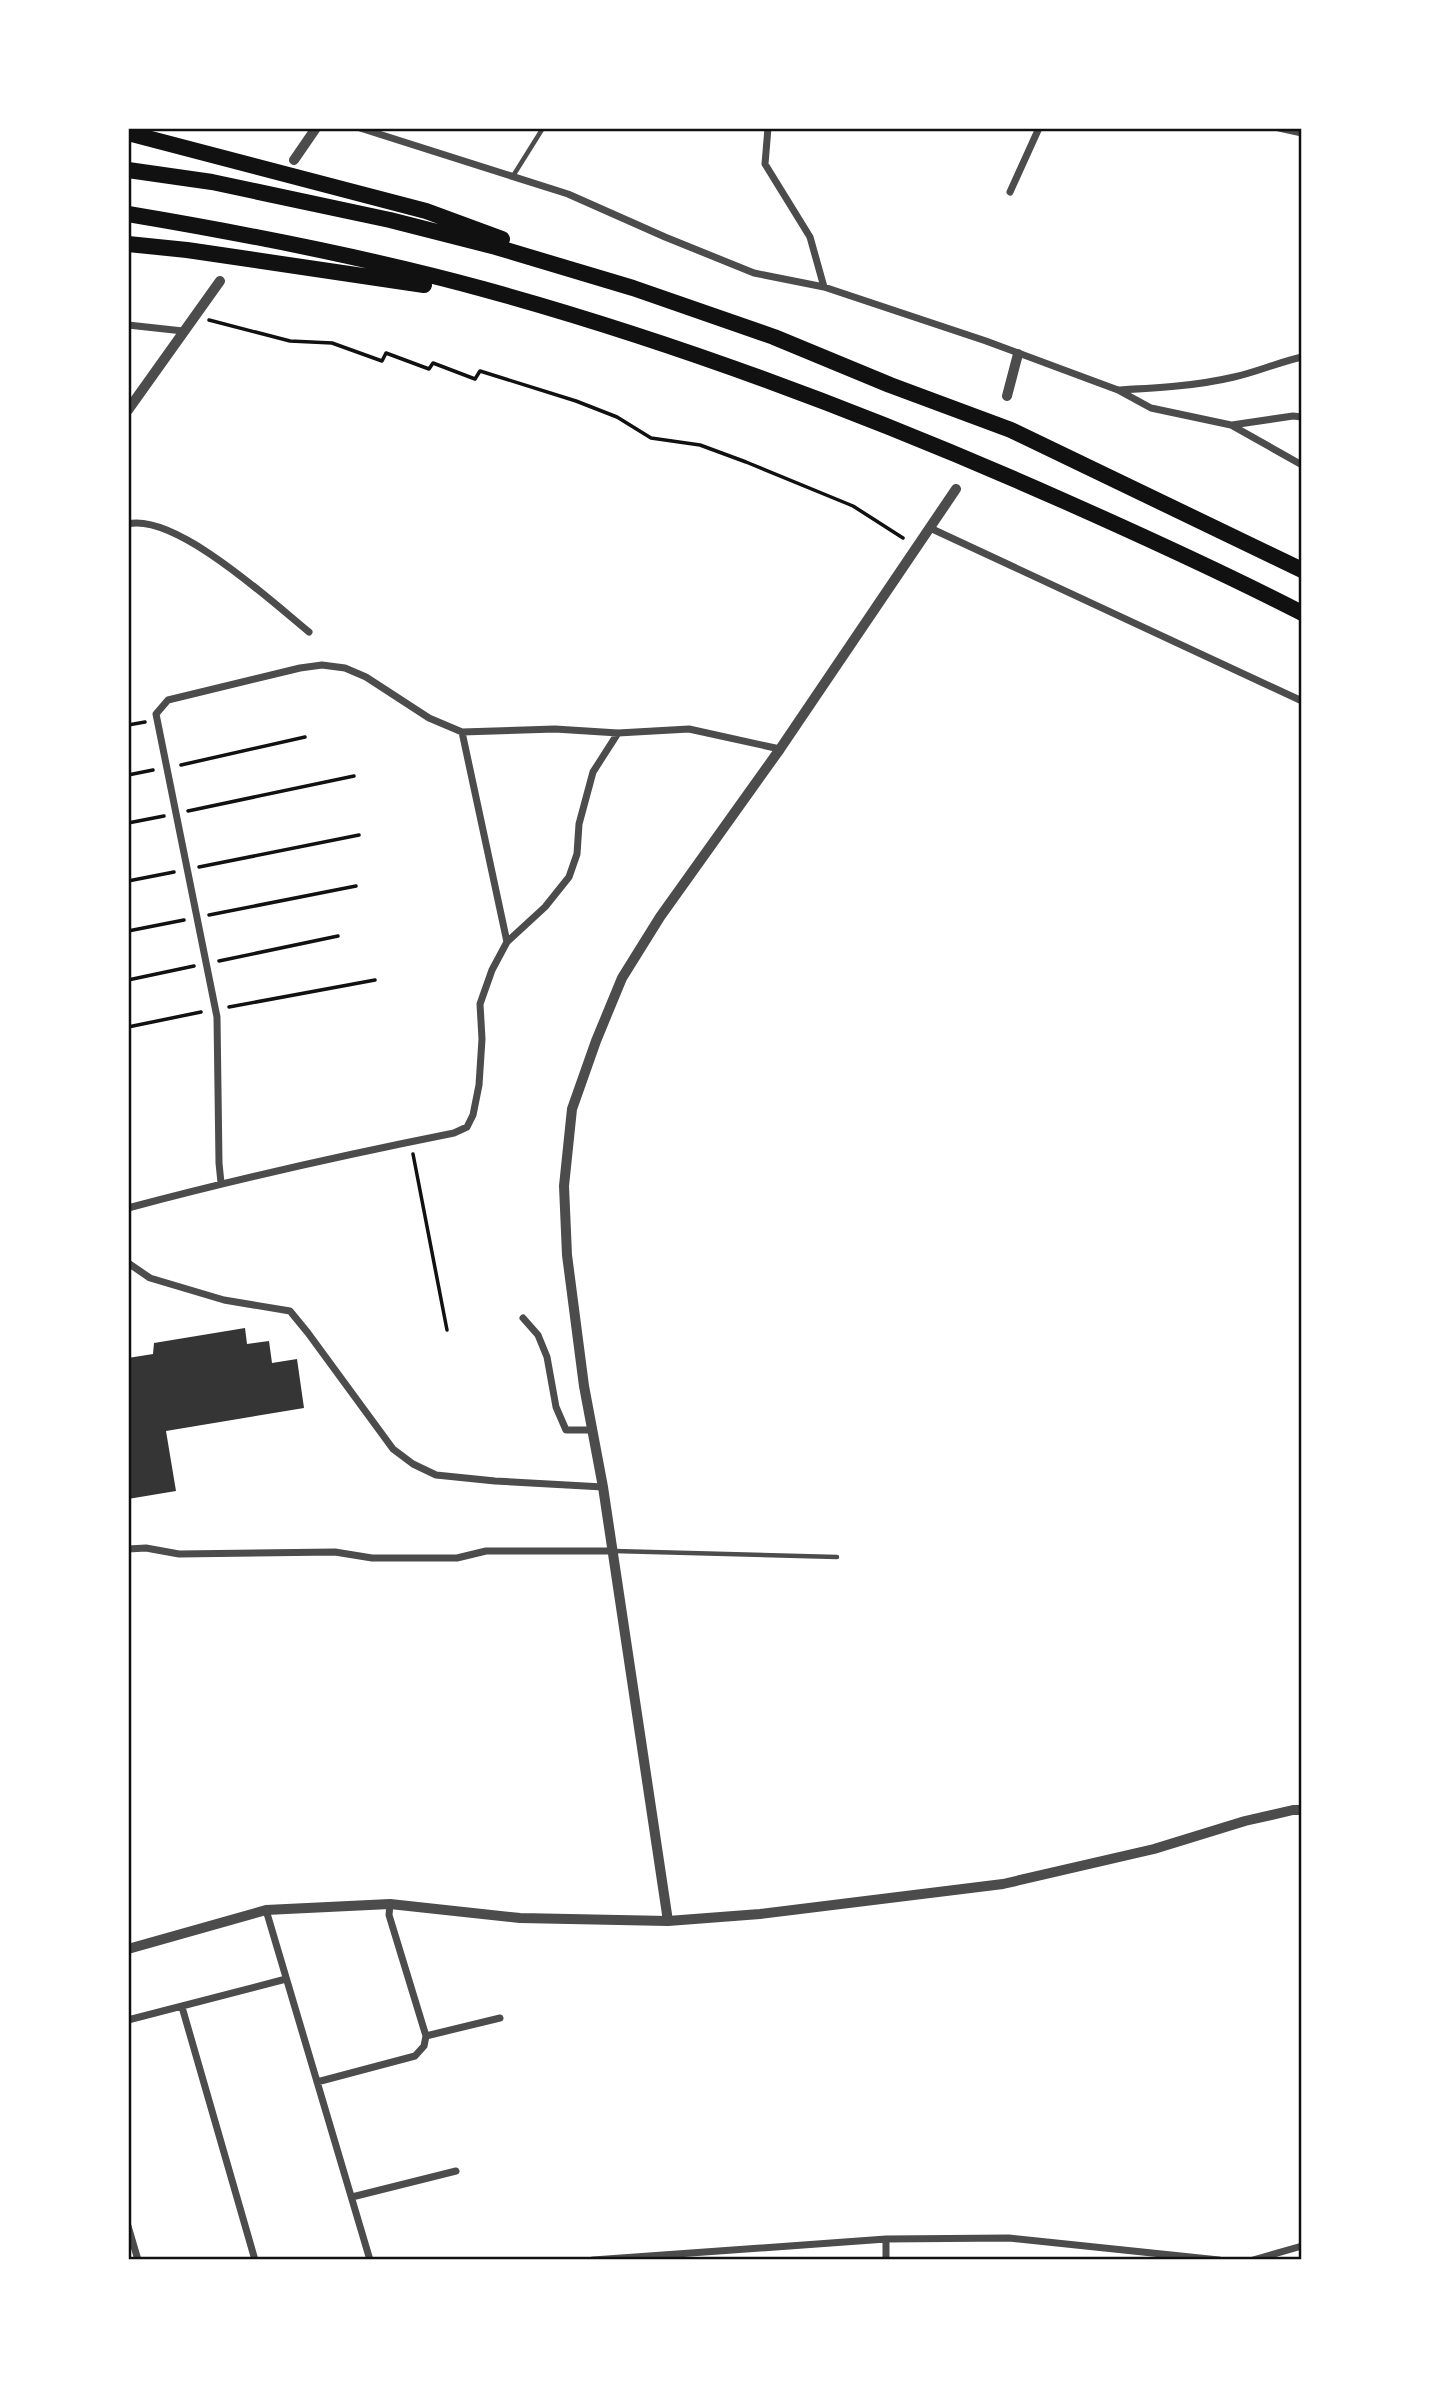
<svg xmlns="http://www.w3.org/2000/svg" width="1430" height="2388" viewBox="0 0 1430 2388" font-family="'IBM Plex Serif',serif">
  <rect width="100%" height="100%" fill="#fff"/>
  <path fill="#353535" d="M245 1328 247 1344 269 1341 272 1363 297 1359 304 1408 166 1431 176 1491 128 1499V1358L153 1354 154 1343Z"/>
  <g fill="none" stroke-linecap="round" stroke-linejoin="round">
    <path stroke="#111" stroke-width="3.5" d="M209 320 290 341 332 343 382 361 386 353 429 369 433 363 475 379 480 371 576 401 617 417 651 438 700 445 746 462 853 506 903 538
      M128 725 145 722
      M181 765 305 737
      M128 775 153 770
      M188 811 354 776
      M128 823 164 816
      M199 867 359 835
      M128 881 174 872
      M209 915 356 886
      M128 931 184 920
      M219 961 338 936
      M128 980 194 966
      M229 1007 375 980
      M128 1027 201 1012
      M413 1154 447 1330"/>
    <path stroke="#4c4c4c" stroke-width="4.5" d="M513 176 543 128
      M614 1551 837 1557"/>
    <path stroke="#4c4c4c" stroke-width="7" d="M360 128 568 194 665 237 754 273 824 287 986 341 1118 390 1151 408 1231 425 1302 465
      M768 128 765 164 810 237 824 287
      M1279 128 1302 133
      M1010 192 1039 128
      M128 325 183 331
      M1119 390C1157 388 1196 386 1234 377 1257 372 1279 362 1302 357
      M1232 425 1293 416 1302 417
      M128 524C176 513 272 602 309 632
      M930 528 1302 701
      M462 732 507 942
      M221 1183 219 1163 217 1017 156 714 168 700 300 668 322 665 345 668 366 677 429 718 462 732 555 729 618 733 689 729 780 749
      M128 1208C236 1179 344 1155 454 1133L467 1127 473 1115 479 1085 482 1039 480 1004 492 970 507 942 545 907 569 877 577 854 579 824 593 772 618 733
      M128 1263 150 1278 224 1300 290 1311 308 1333 393 1449 413 1464 436 1475 495 1481 603 1487
      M523 1318 538 1335 547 1357 556 1407 566 1430H592
      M128 1549 146 1548 179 1554 335 1552 372 1558H457L486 1551H613
      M266 1910 370 2260
      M182 2007 255 2260
      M128 2020 286 1979
      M426 2036 500 2018
      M317 2082 415 2056 424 2046 426 2036 389 1915 390 1904
      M352 2197 456 2171
      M128 2226 138 2260
      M886 2239V2260
      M593 2260 886 2239 1009 2238 1219 2260
      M1253 2260 1302 2246"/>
    <path stroke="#4c4c4c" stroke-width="10" d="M294 160 316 128
      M1007 396 1018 354
      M128 410 220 281
      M668 1921 603 1487 584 1386 567 1255 564 1186 572 1109 596 1041 622 978 660 917 780 749 956 489
      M128 1949 266 1910 390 1904 520 1918 668 1921 760 1914 1003 1884 1154 1849 1245 1821 1293 1810H1302"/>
    <path stroke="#111" stroke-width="16" d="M128 133 426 211 502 239
      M128 170 212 182 390 220 496 247 633 288 774 337 890 385 1011 430 1302 570
      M128 214C247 234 366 257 483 289 683 344 875 417 1064 501 1145 537 1224 573 1302 613
      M128 244 187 250 424 285"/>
  </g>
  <rect width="1430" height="2388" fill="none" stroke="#ffffff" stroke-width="259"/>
  <rect x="130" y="130" width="1170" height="2128" fill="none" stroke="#111" stroke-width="2.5"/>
</svg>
